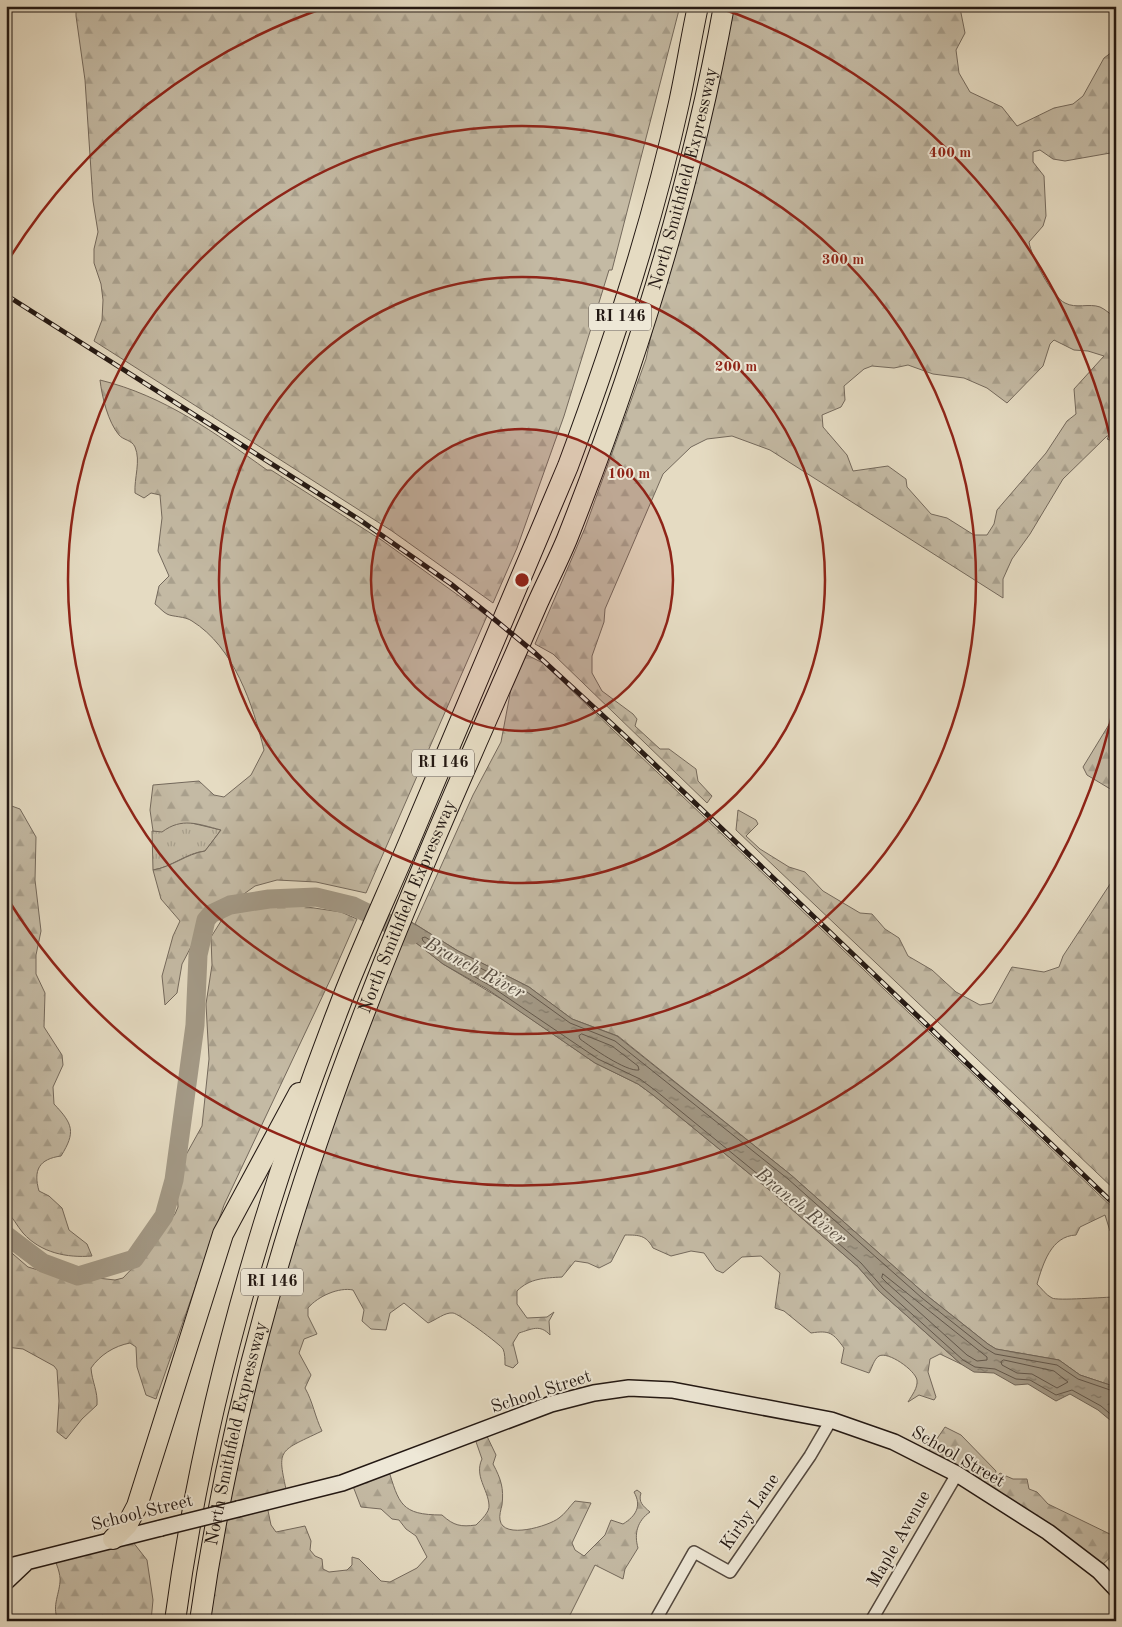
<svg xmlns="http://www.w3.org/2000/svg" width="1122" height="1627" viewBox="0 0 1122 1627" font-family="'Old Standard TT',serif">
  <defs>
    <pattern id="grass-tufts" width="24" height="20" patternUnits="userSpaceOnUse" patternTransform="scale(1.25)"><rect width="24" height="20" fill="#c4baa4"/><path d="M3 7l-1-3M5 7V3M7 7l1-3M15 17l-1-3M17 17v-4M19 17l1-3" fill="none" stroke="#a89f8c"/></pattern>
    <pattern id="forest-firs" width="22" height="20" patternUnits="userSpaceOnUse" patternTransform="scale(1.25)"><rect width="22" height="20" fill="#c4baa4"/><path d="M5 1l3.5 6h-7zM16 11l3.5 6h-7z" fill="#a89f8c"/></pattern>
    <pattern id="water-ripples" width="26" height="14" patternUnits="userSpaceOnUse" patternTransform="scale(1.25)"><rect width="26" height="14" fill="#a39986"/><path d="M2 4q2-2 4 0t4 0M15 11q2-2 4 0t4 0" fill="none" stroke="#847c6c"/></pattern>
  </defs>
  <rect width="100%" height="100%" fill="#e5dbc2"/>
  <filter id="stains"><feTurbulence type="fractalNoise" baseFrequency=".004" numOctaves="4"/><feColorMatrix values="0 0 0 0 .2 0 0 0 0 .09 0 0 0 0 .02 0 0 0 .5 -.17"/></filter>
  <radialGradient id="worn" r=".72"><stop offset=".6" stop-color="#630" stop-opacity="0"/><stop offset="1" stop-color="#630" stop-opacity=".3"/></radialGradient>
  <path fill="url(#grass-tufts)" stroke="#74695c" d="M183 821 221 830 205 851C186 853 172 867 153 870L152 831C164 832 171 824 183 821Z"/>
  <path fill="url(#forest-firs)" stroke="#74695c" fill-rule="evenodd" d="M76 6H680L612 270H609L564 416 517 548 493 603 392 531 94 341 102 320 103 300 101 284 94 263V249L98 232 93 201 85 80 76 16Z
    M732 6H957L960 8 965 33 956 50 959 73 970 92 1002 107 1017 126 1054 108 1073 104 1083 96 1104 58 1116 49V152L1065 161 1053 159 1040 150 1033 152V162L1044 176 1046 216 1043 226 1029 242C1031 256 1052 297 1065 303 1076 309 1089 303 1100 307 1105 309 1111 315 1116 318V442L1107 439 1109 436H1107L1063 479 1030 534 1012 559 1003 579V598L770 450 732 436 707 439 691 447 663 474 605 609 604 622 592 656V673L602 691 633 714 637 719 635 726 660 749H669L696 769 698 781 712 796 707 803 553 654 535 644 585 528 646 359 662 286ZM1054 340 1074 350 1088 351 1104 356 1074 389 1076 414 1067 421 1046 453 997 510 994 524 987 535H974L947 518 931 514 907 487 906 479 888 466 853 471 847 455 823 427 822 415 841 407 845 400 844 386 864 369 872 366 894 368 908 365 933 374 964 378 987 388 1007 403 1043 366 1050 344Z
    M100 380C165 396 215 433 267 470H271L383 541 487 616 366 893 316 882 277 880 255 886 230 904 205 911 200 917 192 945 182 964 177 993 165 1005 162 976 173 936 180 921 161 899 153 870C172 867 186 854 205 851L221 830C198 824 182 817 162 832L153 831 150 810 153 785 199 781 214 795 224 797 251 775 264 750C253 705 234 647 192 621 185 616 172 617 167 614 163 612 159 607 155 604L159 586 169 576 158 551 162 518 160 495 151 493 144 498 135 493C134 478 141 461 135 447 132 440 123 440 119 435 108 422 102 397 100 380Z
    M525 654 543 663 1116 1211V1227L1110 1231 1105 1215 1080 1227 1076 1235C1051 1236 1043 1264 1037 1284 1042 1289 1046 1295 1052 1298 1057 1301 1105 1297 1116 1297V1387L1080 1375 1059 1360 996 1349 988 1344 925 1294 791 1175 618 1036 572 1019 529 987 458 951 415 924 473 795 501 742 513 678Z
    M1116 713V790H1112L1087 775 1083 767Z
    M6 804 20 809 36 837 35 880 41 931 36 955V974L45 993 44 1027 62 1055 63 1065 53 1087 54 1104C73 1124 76 1132 61 1156 39 1159 33 1170 39 1191L49 1196 62 1208 69 1230 87 1244 92 1256C67 1258 41 1253 23 1233 17 1226 13 1217 6 1211Z
    M738 810 756 820 758 824 746 836 760 849 789 867 805 872 823 891 860 913 872 914 885 929 899 938 908 956 932 970 956 992 980 1005 992 1003 1012 967 1044 972 1059 967 1063 956 1116 875V1191L736 830Z
    M287 904 341 912 357 919 332 976 224 1205 156 1399 146 1395 137 1367 136 1347 130 1343C114 1346 100 1355 91 1368 92 1382 98 1391 97 1405L82 1419 66 1439 57 1432 59 1401 57 1370 54 1366 23 1349 6 1347V1248L28 1267 45 1272 115 1280 123 1278 142 1258 175 1214 178 1207 177 1188 182 1162 202 1126 209 1059 206 1004 212 965 211 937 228 910 238 906Z
    M404 937 415 942 443 964 508 1003 595 1063 638 1084 653 1095 773 1193 858 1267 879 1291 961 1364 940 1354 930 1359 928 1372 936 1397 934 1400 919 1395 908 1402C912 1395 918 1388 917 1380 915 1370 888 1351 879 1356 874 1359 872 1368 869 1373L841 1363 844 1348C833 1333 830 1330 811 1333L784 1311 775 1308 780 1273 761 1256 742 1257 723 1273 716 1270 704 1253 691 1251 671 1256 653 1248C646 1235 639 1235 625 1235L611 1262 599 1268 588 1263 575 1261 562 1277C545 1278 530 1278 517 1291V1304L527 1318 547 1317 554 1312 549 1321 550 1335C540 1324 532 1329 519 1333L513 1343 518 1363 513 1368 505 1365C505 1360 505 1353 503 1349 501 1345 458 1313 453 1313 445 1312 436 1320 428 1323L404 1303 390 1313 386 1330 371 1329 362 1321 364 1310 353 1290C339 1287 318 1296 308 1308V1316L317 1334 304 1339 299 1353 311 1375 305 1388C313 1402 315 1417 322 1431 276 1453 277 1448 288 1498L267 1506 271 1525 276 1532 305 1526 311 1541 310 1550 315 1556 322 1559 323 1569 329 1572 347 1570 352 1565V1557L359 1559 381 1581 390 1582 417 1568 427 1557 416 1536 406 1529 399 1520 392 1519 381 1509 361 1507 351 1481 388 1468C399 1504 401 1515 442 1515 454 1526 461 1527 476 1525 481 1520 490 1512 489 1505 488 1489 474 1476 482 1459L474 1436 485 1432 496 1455 493 1464C501 1479 504 1488 502 1505 501 1509 499 1516 500 1520 503 1540 549 1526 559 1518 565 1514 570 1506 575 1501L591 1503 572 1543 575 1550 584 1556 605 1535 611 1520 623 1524C636 1516 642 1506 634 1492L637 1490 641 1493C638 1502 643 1506 650 1512 637 1521 634 1534 638 1548L625 1569 623 1579 595 1565 567 1621H200L244 1410 312 1185 373 1009Z
    M945 1427 961 1435 996 1471 994 1479 1000 1473 1004 1475 1003 1478 1006 1476 1013 1479H1027L1029 1489 1037 1492 1048 1504 1116 1537V1552L1100 1567 926 1455Z
    M129 1537 147 1560 153 1600 151 1621H59C51 1609 59 1595 60 1582 61 1574 56 1563 53 1555Z"/>
  <path fill="url(#water-ripples)" stroke="#706558" d="M405 918 458 951 529 987 572 1019 617 1036 791 1175 925 1294 988 1344 996 1349 1059 1360 1080 1375 1116 1387V1425L1098 1410 1070 1394 1056 1401 1028 1384 1015 1385 994 1373 974 1372 961 1364 879 1291 858 1267 773 1193 653 1095 638 1084 595 1063 487 989 443 964 415 942 404 937Z"/>
  <g fill="none" stroke-linecap="round" stroke-linejoin="round">
    <path stroke="#63584c" stroke-width="1" d="M582 1034 612 1046 638 1066 639 1070C626 1072 591 1047 580 1039L579 1036Z
      M883 1274 987 1357V1360L977 1361 967 1355 887 1283 882 1278Z
      M1004 1360 1054 1371 1068 1382 1057 1388 1032 1374 1017 1373 1002 1365 1001 1362Z
      M1116 1392 1078 1379 1057 1365 995 1354 985 1348 922 1298 788 1179 615 1041 570 1023 527 992 455 955 425 937 422 938 423 941 446 960 489 985 598 1059 640 1079 656 1091 776 1189 861 1263 883 1288 963 1360 975 1367 995 1369 1016 1379 1030 1380 1056 1395 1072 1390 1101 1406 1116 1419"/>
    <path stroke="#a39986" stroke-width="19" d="M6 1235 43 1263 78 1276 134 1259 164 1216 174 1180 195 1025 198 955 206 920 211 914 230 905 269 899 316 897 353 906 412 935"/>
    <g stroke="#54493f" stroke-width="14">
      <path id="street" d="M655 1621 694 1552 730 1572 810 1456 831 1420
        M871 1621 957 1474"/>
    </g>
    <g stroke="#231813" stroke-width="18">
      <path id="secondary" d="M238 1509 342 1483 551 1404 594 1393 629 1388 672 1390 831 1420 894 1442 957 1474 1048 1532 1099 1571 1116 1589
        M6 1567 161 1528
        M6 1582 25 1564"/>
    </g>
    <g stroke="#231813" stroke-width="22">
      <g id="highway">
        <path d="M113 1539 127 1525 137 1506 223 1234 299 1093"/>
        <path d="M175 1621C203 1411 262 1207 338 1010 360 952 386 897 410 840 463 716 515 591 568 466 612 348 652 226 679 103 686 71 691 38 698 6"/>
        <path id="s1" d="M200 1621C230 1408 290 1203 368 1003 419 870 478 740 535 609 545 586 557 563 567 539 635 367 691 188 724 6"/>
      </g>
    </g>
    <use href="#street" stroke="#eee8d7" stroke-width="11"/>
    <use href="#secondary" stroke="#eee8d7" stroke-width="15"/>
    <use href="#highway" stroke="#e5dbc2" stroke-width="20"/>
    <g stroke="#231813" stroke-width="5">
      <path id="rail" d="M6 295 360 520 451 584 488 614 535 653 624 735 1116 1206"/>
    </g>
    <use href="#rail" stroke="#eee8d7" stroke-width="3" stroke-dasharray="9" stroke-linecap="butt"/>
    <g stroke="#231813" stroke-width="18" stroke-linecap="butt">
      <path id="secondary-bridge" d="M161 1528 238 1509"/>
    </g>
    <use href="#secondary-bridge" stroke="#eee8d7" stroke-width="15"/>
  </g>
  <circle cx="522" cy="580" r="151" fill="#8f2418" fill-opacity=".12"/>
  <g fill="none" stroke="#8f2418" stroke-width="2.5">
    <circle cx="522" cy="580" r="151"/>
    <circle cx="522" cy="580" r="303"/>
    <circle cx="522" cy="580" r="454"/>
    <path d="M1115 701A605 605 0 0 1 9 901M9 259A605 605 0 0 1 330 6M714 6A605 605 0 0 1 1115 459"/>
  </g>
  <g text-anchor="middle" dominant-baseline="central" stroke-width="4" stroke-linejoin="round" paint-order="stroke">
    <g fill="#eee8d7" stroke="#60564e" stroke-width="1">
      <rect x="589" y="303.5" width="62" height="27" rx="4"/>
      <rect x="412" y="749.5" width="62" height="27" rx="4"/>
      <rect x="241" y="1268.5" width="62" height="27" rx="4"/>
    </g>
    <g font-size="16" font-weight="bold" fill="#231813">
      <text x="620" y="317">RI 146</text>
      <text x="443" y="763">RI 146</text>
      <text x="272" y="1282">RI 146</text>
    </g>
    <g font-size="18" fill="#231813" stroke="#eee8d7">
      <text stroke="none"><textPath href="#s1" startOffset="1526">North Smithfield Expressway</textPath></text>
      <text stroke="none"><textPath href="#s1" startOffset="746">North Smithfield Expressway</textPath></text>
      <text transform="translate(541 1392) rotate(-18)">School Street</text>
      <text stroke="none"><textPath href="#s1" startOffset="191">North Smithfield Expressway</textPath></text>
      <text transform="translate(958 1457) rotate(30)">School Street</text>
      <text transform="translate(750 1512) rotate(-55)">Kirby Lane</text>
      <text transform="translate(142 1513) rotate(-14)">School Street</text>
      <text transform="translate(899 1539) rotate(-60)">Maple Avenue</text>
    </g>
    <g font-size="19" font-style="italic" fill="#564c41" stroke="#eee8d7">
      <text transform="translate(474 969) rotate(28)">Branch River</text>
      <text transform="translate(800 1207) rotate(39)">Branch River</text>
    </g>
  </g>
  <circle cx="522" cy="580" r="8" fill="#8f2418" stroke="#eee8d7" stroke-width="2.5"/>
  <g font-size="15" text-anchor="middle" font-weight="bold" fill="#8f2418" stroke="#eee8d7" stroke-width="4" stroke-linejoin="round" paint-order="stroke">
    <text x="950" y="157">400 m</text>
    <text x="843" y="264">300 m</text>
    <text x="736" y="371">200 m</text>
    <text x="629" y="478">100 m</text>
  </g>
  <rect width="1122" height="1627" fill="none" stroke="#e5dbc2" stroke-width="25"/>
  <rect x="8" y="8" width="1107" height="1612" fill="none" stroke="#231813" stroke-width="2.5"/>
  <rect x="12" y="12" width="1097" height="1602" fill="none" stroke="#231813"/>
  <rect width="100%" height="100%" filter="url(#stains)"/>
  <rect width="100%" height="100%" fill="url(#worn)"/>
</svg>
